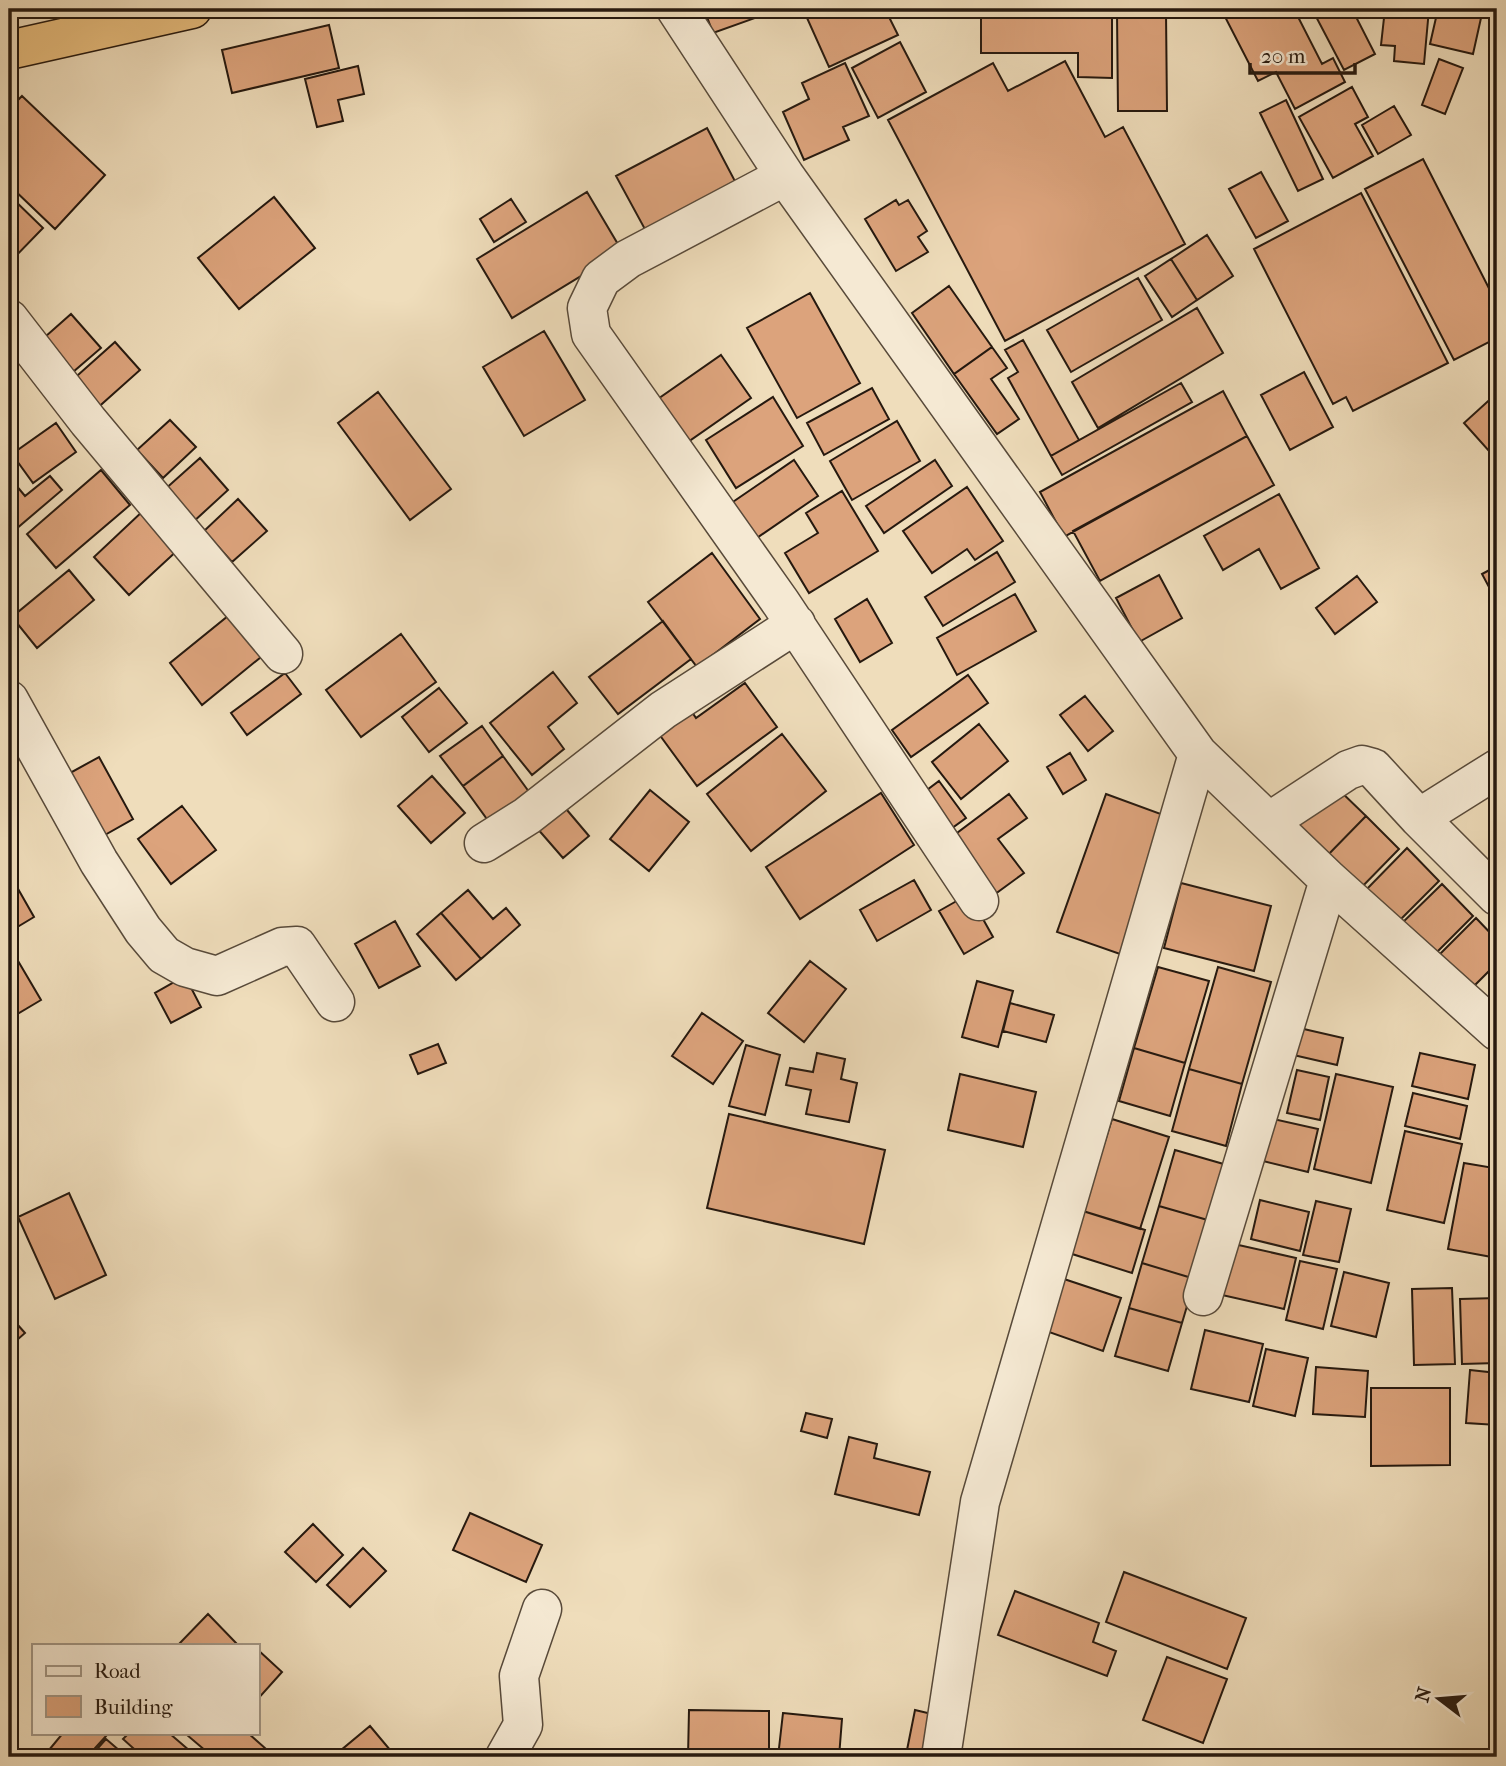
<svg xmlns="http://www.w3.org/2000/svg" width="1506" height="1766" viewBox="0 0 1506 1766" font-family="'IM FELL French Canon',serif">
  <rect width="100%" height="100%" fill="#efddbb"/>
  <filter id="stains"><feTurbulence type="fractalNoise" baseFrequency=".00286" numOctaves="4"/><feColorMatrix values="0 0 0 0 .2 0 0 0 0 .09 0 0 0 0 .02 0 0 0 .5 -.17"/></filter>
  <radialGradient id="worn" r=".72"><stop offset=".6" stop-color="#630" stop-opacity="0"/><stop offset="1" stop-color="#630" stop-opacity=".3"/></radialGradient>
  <path fill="#dca37c" stroke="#26190f" stroke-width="2" d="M704 9H780L713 33Z
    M803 9H885L898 35 829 67Z
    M981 9H1112V78L1078 77V53H981Z
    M1221 9H1258L1260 12 1265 9H1294L1322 64 1333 58 1345 82 1295 109 1276 72 1258 81Z
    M1312 9H1352L1375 54 1344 70Z
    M1385 9H1429L1424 64 1394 61 1395 46 1381 45Z
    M1438 9H1483L1473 54 1430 44Z
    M1166 12 1167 111H1118L1117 13Z
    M329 25 339 68 232 93 222 50Z
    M900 42 926 92 878 118 852 68Z
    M1439 59 1463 68 1445 114 1422 105Z
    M1065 61 1105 137 1123 127 1185 244 1005 341 888 120 993 63 1008 91Z
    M845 63 869 116 843 127 849 140 804 160 783 112 809 99 802 83Z
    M358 66 364 94 338 100 343 121 317 127 305 79Z
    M1352 87 1368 117 1355 124 1373 156 1333 178 1299 117Z
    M22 96 105 175 55 229 9 185V109Z
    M1286 100 1323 179 1298 191 1260 113Z
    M1394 106 1411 135 1378 154 1362 125Z
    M707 128 737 185 647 233 616 176Z
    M1423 159 1497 304V338L1454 360 1365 189Z
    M1261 172 1288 221 1256 238 1229 189Z
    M587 192 622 251 512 318 477 259Z
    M1361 193 1448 363 1353 411 1346 397 1333 404 1254 249Z
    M9 195 43 228 9 263Z
    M274 197 315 248 239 309 198 258Z
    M511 199 526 222 494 242 480 219Z
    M896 200 899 205 908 200 927 231 918 237 928 252 896 271 865 219Z
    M1207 235 1233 276 1197 300 1171 259Z
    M1171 259 1197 300 1172 317 1145 276Z
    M1138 278 1162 320 1071 372 1047 330Z
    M949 286 992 347 954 374 912 313Z
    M810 293 860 383 797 418 747 328Z
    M1197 308 1223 353 1098 428 1072 382Z
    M71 314 101 348 66 378 37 344Z
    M544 331 585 400 524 436 483 367Z
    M1023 340 1079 440 1051 456 1008 378 1018 372 1005 350Z
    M115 342 140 370 94 411 69 383Z
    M992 347 1007 368 991 379 1019 419 997 434 954 374Z
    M721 355 751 398 685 444 655 401Z
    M1304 372 1333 427 1290 450 1261 395Z
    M1181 383 1192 402 1062 475 1051 456Z
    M872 388 889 419 824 455 807 423Z
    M1223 391 1247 436 1064 537 1040 492Z
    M378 392 451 489 410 520 338 423Z
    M1497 393V460L1464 423Z
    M773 397 803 446 736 488 706 440Z
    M170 420 196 447 163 478 137 450Z
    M897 421 920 461 852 500 830 461Z
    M56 423 76 452 33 483 12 454Z
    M1247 436 1274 485 1100 581 1073 531Z
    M200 458 228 490 192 523 163 491Z
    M794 460 818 496 751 542 727 506Z
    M935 460 952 486 884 533 866 506Z
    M101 470 130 505 56 568 27 534Z
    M50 476 62 490 9 535V489L15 484 25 496Z
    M967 487 1003 541 975 560 967 549 932 573 903 531Z
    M842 491 878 551 809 593 785 553 818 533 806 513Z
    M1279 494 1319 568 1281 589 1259 549 1223 570 1204 536Z
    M238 499 267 531 232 562 204 531Z
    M145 509 180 548 129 595 94 557Z
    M997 552 1015 582 943 626 925 597Z
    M712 553 760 619 697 667 648 602Z
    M1497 566V602L1482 574Z
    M69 570 94 600 37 648 12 617Z
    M1159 575 1182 618 1139 642 1116 598Z
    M1357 576 1377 602 1335 634 1316 608Z
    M1015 594 1036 631 957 675 937 638Z
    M867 599 892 643 860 662 835 619Z
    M228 616 261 657 202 705 170 663Z
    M663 621 691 659 618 714 589 677Z
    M401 634 436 682 361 737 326 690Z
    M553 672 577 703 548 727 564 749 532 775 490 723Z
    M285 673 301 694 247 735 231 713Z
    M968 675 988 703 911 757 892 730Z
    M745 683 777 727 697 786 656 730 688 706 696 718Z
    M439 688 467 723 429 752 402 717Z
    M1085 696 1113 731 1088 751 1060 715Z
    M979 724 1008 761 961 799 932 762Z
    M482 726 503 756 463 786 440 756Z
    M782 734 826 791 751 851 707 794Z
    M1070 753 1086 780 1063 794 1047 767Z
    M503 756 532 796 492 826 463 786Z
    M99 757 133 819 96 840 61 778Z
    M432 776 465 813 431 843 398 806Z
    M939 781 966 818 941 836 915 799Z
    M1336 787 1366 816 1322 861 1292 832Z
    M650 790 689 822 649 871 610 839Z
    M881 793 914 845 800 919 766 867Z
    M1009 794 1027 818 998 839 1024 873 991 897 949 839Z
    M1106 794 1169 817 1120 954 1057 932Z
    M556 797 589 836 563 858 530 820Z
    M182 806 216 850 171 884 138 839Z
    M1366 816 1399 849 1355 894 1322 861Z
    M1407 848 1439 881 1395 925 1363 893Z
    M9 873 34 917 9 932Z
    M914 880 931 910 877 941 860 910Z
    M1181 883 1271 906 1254 971 1164 948Z
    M1442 884 1473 916 1430 959 1399 926Z
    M468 890 493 919 506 908 520 925 481 959 441 913Z
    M969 894 993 937 964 954 939 911Z
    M441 913 481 959 456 980 417 934Z
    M1476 918 1497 940V963L1466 994 1433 961Z
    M395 921 420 966 379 988 355 944Z
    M11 949 41 1000 9 1019V951Z
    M810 961 846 989 804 1042 768 1013Z
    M1158 967 1209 981 1185 1063 1134 1048Z
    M1218 967 1271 982 1242 1084 1189 1069Z
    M185 976 201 1007 171 1023 155 993Z
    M977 981 1013 991 998 1047 962 1037Z
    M1010 1003 1054 1015 1046 1042 1003 1031Z
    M702 1013 743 1041 713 1084 672 1056Z
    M1295 1027 1343 1038 1337 1065 1289 1054Z
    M438 1044 446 1063 418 1074 410 1055Z
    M746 1045 780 1055 765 1115 729 1106Z
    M1134 1048 1185 1063 1170 1116 1119 1101Z
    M817 1053 845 1059 841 1079 857 1083 849 1122 806 1114 811 1090 786 1085 790 1068 813 1072Z
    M1420 1053 1475 1065 1468 1099 1412 1086Z
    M1189 1069 1242 1084 1226 1146 1172 1131Z
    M1297 1070 1329 1077 1320 1120 1287 1113Z
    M960 1074 1036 1092 1023 1147 948 1130Z
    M1336 1074 1393 1087 1371 1183 1314 1169Z
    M1413 1093 1467 1106 1460 1139 1405 1126Z
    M729 1114 885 1150 864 1244 707 1208Z
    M1269 1118 1318 1129 1308 1172 1259 1160Z
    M1112 1119 1169 1137 1140 1229 1083 1211Z
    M1405 1131 1462 1144 1444 1223 1387 1210Z
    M1175 1150 1227 1165 1211 1221 1159 1206Z
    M1464 1163 1494 1168 1490 1193 1497 1195V1258L1448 1249Z
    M69 1193 106 1275 55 1299 18 1217Z
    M1260 1200 1309 1212 1300 1251 1251 1239Z
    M1316 1201 1351 1209 1339 1262 1303 1255Z
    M1159 1206 1211 1221 1195 1279 1142 1263Z
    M1083 1211 1145 1230 1132 1273 1069 1253Z
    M1234 1244 1296 1258 1284 1309 1222 1295Z
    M1300 1261 1337 1269 1323 1329 1286 1320Z
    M1142 1263 1195 1279 1182 1323 1129 1308Z
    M1344 1272 1389 1283 1376 1337 1331 1326Z
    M1064 1279 1121 1298 1103 1351 1046 1331Z
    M1452 1288 1455 1364 1414 1365 1412 1289Z
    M1497 1298V1363L1462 1364 1460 1299Z
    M1129 1308 1182 1323 1168 1371 1115 1356Z
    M9 1315 25 1333 9 1347Z
    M1205 1330 1263 1344 1249 1402 1191 1389Z
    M1266 1349 1308 1358 1295 1416 1253 1406Z
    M1316 1367 1368 1371 1365 1417 1313 1414Z
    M1470 1370 1497 1373V1425L1466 1423Z
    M1371 1388H1450V1465L1371 1466Z
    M806 1413 832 1419 827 1438 801 1431Z
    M849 1437 877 1444 874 1458 930 1472 919 1515 835 1494Z
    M1490 1443H1497V1481H1490Z
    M470 1513 542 1545 526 1582 453 1550Z
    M313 1524 343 1555 316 1582 285 1552Z
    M363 1548 386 1571 350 1607 327 1585Z
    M1124 1572 1246 1618 1227 1669 1106 1622Z
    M1015 1591 1099 1623 1093 1642 1116 1651 1107 1676 998 1635Z
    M208 1614 238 1645H178Z
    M257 1649 282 1672 257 1700Z
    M1167 1657 1227 1679 1203 1743 1143 1720Z
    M689 1710 769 1711V1757H688Z
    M915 1710 936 1715 927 1754 907 1750Z
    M783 1713 842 1719 839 1757H778Z
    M370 1726 396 1757H345L340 1751Z
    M63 1733H104L107 1735 87 1757H57L49 1750Z
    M129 1733H169L197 1757H143L123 1739Z
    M189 1733H248L265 1748 257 1757H213L187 1735Z
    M106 1739 127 1757H90Z"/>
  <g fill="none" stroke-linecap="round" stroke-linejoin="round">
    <g stroke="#584a3a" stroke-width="41">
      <path id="minor" d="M676 9 785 176 1198 754 1329 880 1497 1031
        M785 176 628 259 601 279 587 308 591 334 781 603 979 901
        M9 319 88 421 283 654
        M9 700 99 862 143 930 164 955 185 967 217 976 282 947 297 946 335 1002
        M1419 818 1497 896
        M1269 822 1348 770 1362 765 1373 768 1419 818 1497 769
        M484 843 527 816 663 710 796 624
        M1203 1296 1329 880
        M505 1757 523 1725 519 1676 542 1609
        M941 1757 980 1502 1198 754"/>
    </g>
    <g stroke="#26190f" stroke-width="41">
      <path id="highway" d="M9 50 192 9"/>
    </g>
    <use href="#minor" stroke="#f5e9d3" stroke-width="38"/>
    <use href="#highway" stroke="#e8be7e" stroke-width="38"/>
  </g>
  <rect width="1506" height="1766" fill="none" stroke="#efddbb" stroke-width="35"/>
  <rect x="10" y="10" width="1485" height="1745" fill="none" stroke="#26190f" stroke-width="3.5"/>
  <rect x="18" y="18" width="1471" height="1731" fill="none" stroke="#26190f" stroke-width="2"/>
  <rect x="32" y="1644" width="228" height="91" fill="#f5e9d3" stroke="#a29685" stroke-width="2"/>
  <rect x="46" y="1666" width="35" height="10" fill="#f5e9d3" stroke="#a29685" stroke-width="2"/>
  <text x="94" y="1678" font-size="21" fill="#26190f">Road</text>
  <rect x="46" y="1696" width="35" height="21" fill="#dca37c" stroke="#a29685" stroke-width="2"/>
  <text x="94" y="1714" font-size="21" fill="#26190f">Building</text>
  <g transform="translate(1439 1699) rotate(286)" stroke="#f5e9d3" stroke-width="5" paint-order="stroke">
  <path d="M0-5L12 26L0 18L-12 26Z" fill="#26190f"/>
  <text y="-10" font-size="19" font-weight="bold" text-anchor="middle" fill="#26190f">N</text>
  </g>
  <path d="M1250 63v10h105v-10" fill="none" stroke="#26190f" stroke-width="3.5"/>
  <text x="1261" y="63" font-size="21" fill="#26190f" stroke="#f5e9d3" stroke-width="5" paint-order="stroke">20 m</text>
  <rect width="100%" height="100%" filter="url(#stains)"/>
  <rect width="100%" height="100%" fill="url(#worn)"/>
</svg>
